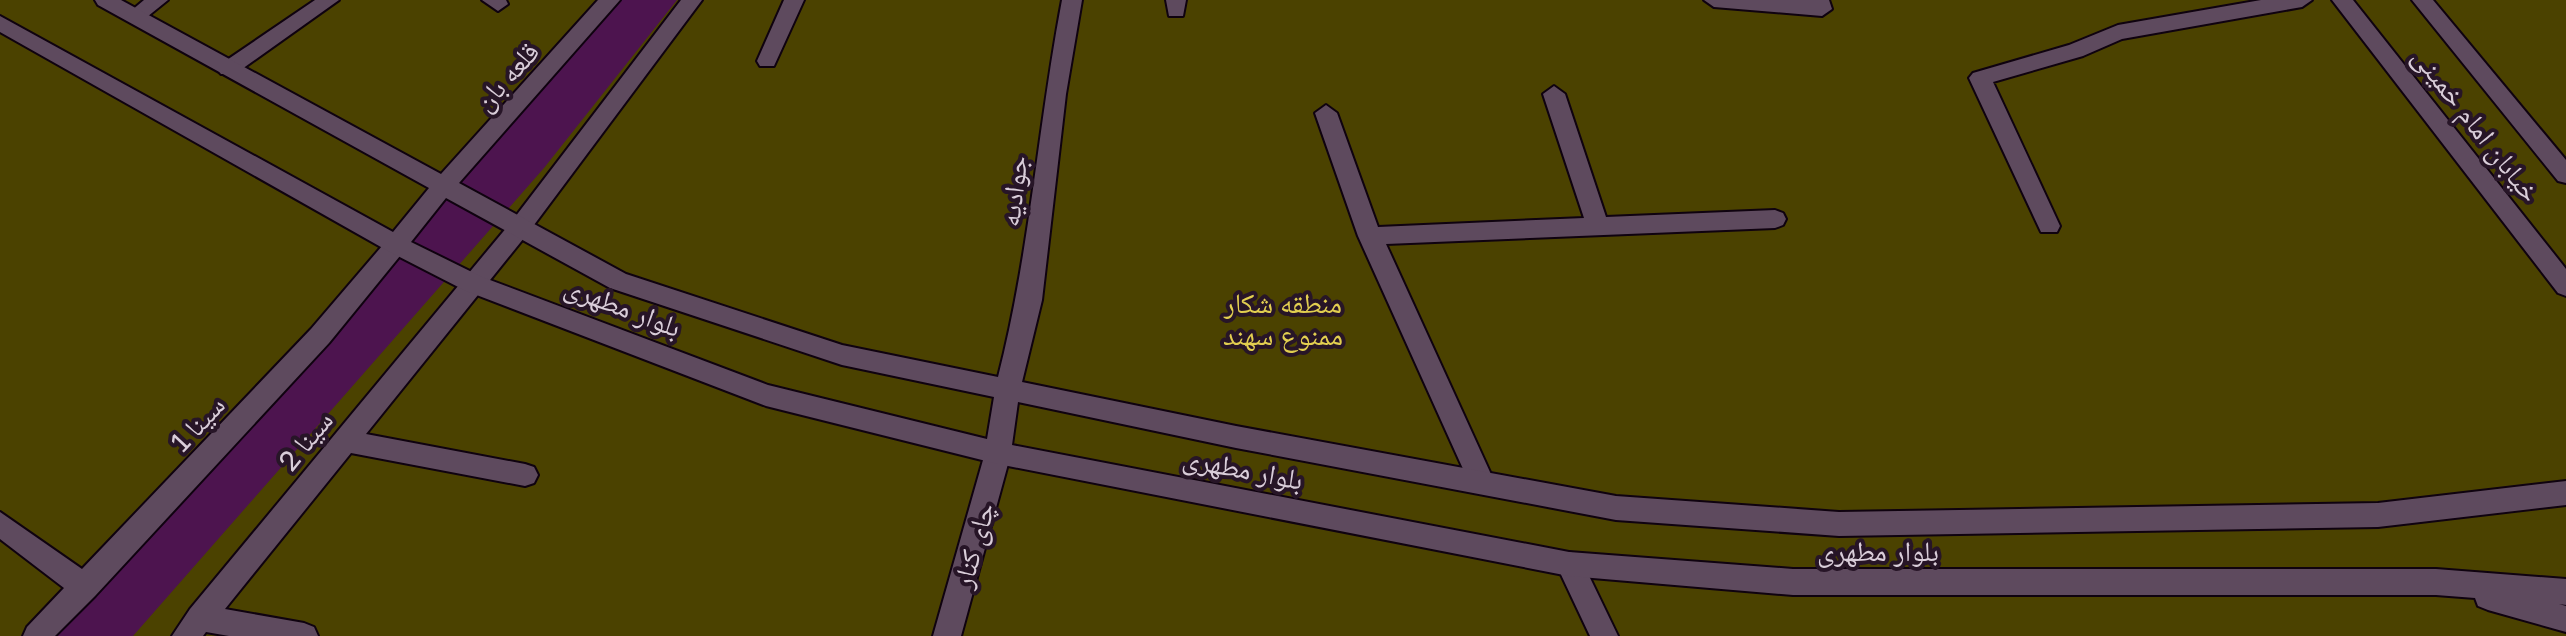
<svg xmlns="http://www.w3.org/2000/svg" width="2566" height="636" viewBox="0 0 2566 636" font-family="'Golos Text','Noto Naskh Arabic',sans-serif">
  <rect width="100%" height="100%" fill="#271527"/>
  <path fill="#4b4200" d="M0 0H2566V636H0Z"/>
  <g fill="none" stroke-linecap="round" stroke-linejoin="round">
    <path fill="#4d144f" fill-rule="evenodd" d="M611 0H677L544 168 133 636H35L48 607 496 132Z"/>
    <g stroke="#0f020f" stroke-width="4">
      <path id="street" d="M144 0H168L142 21H128L125 16Z
        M315 0H339L235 74H221L217 69 221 64Z
        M482 0H506L508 4 498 11Z
        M681 0H702L528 233 366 434 525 464 534 467 538 475 534 483 525 486 351 453 225 609 304 623 314 627 318 636H229L206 632 203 636H172L190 609 512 221Z
        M784 0H804L774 66H760L757 61Z
        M1166 0H1186L1183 16H1169Z
        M1704 0H1829L1832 9 1822 16 1714 7Z
        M2261 0H2312L2302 7 2122 39 2083 56 1993 82 2060 226 2057 232H2041L1969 78 1973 73 2069 45 2118 25Z
        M1554 86 1565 94 1606 217 1775 210 1783 213 1786 219 1783 225 1775 228 1386 244 1495 483 1491 491 1482 494 1473 491 1358 236 1315 113 1326 105 1337 113 1378 227 1584 218 1543 94Z
        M396 236 404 239 408 245 404 251 329 343 95 596 55 636H23L27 627 64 588 0 539V512L82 569 311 329 388 239Z
        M998 442 1007 445 1011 453 961 636H933L985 453 989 445Z
        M1569 552 1579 555 1618 636H1590L1556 564 1559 555Z"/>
    </g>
    <g stroke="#0f020f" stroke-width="4">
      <path id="secondary" d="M95 0H121L441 174 598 0H620L459 183 626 274 842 345 998 377C1030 253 1038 125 1062 0H1082L1066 94 1042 300 1022 382 1236 426 1616 496 1839 512 2378 503 2566 481V505L2378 527 1839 536 1616 520 1236 448 1018 402 1012 445 1569 552 1793 569H2436L2566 579V605L2559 604 2566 606V632L2488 610 2478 606 2475 598 2436 595H1793L1569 576 998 464 766 406 466 291 388 251 0 32V16L393 232 429 188 98 5ZM446 198 610 288 842 365 994 397 987 439 768 385 482 277 411 242Z
        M2332 0H2353L2566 269V296L2558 293Z
        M2412 0H2433L2566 160V183L2558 181Z"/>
    </g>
    <use href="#street" fill="#5e4a5e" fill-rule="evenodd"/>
    <use href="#secondary" fill="#5e4a5e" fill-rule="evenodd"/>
  </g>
  <g text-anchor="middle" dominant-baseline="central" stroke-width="8" stroke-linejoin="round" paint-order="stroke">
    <g font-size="28" fill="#d9cdd9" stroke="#271527">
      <text transform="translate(506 76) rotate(-48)">قلعه بان</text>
      <text transform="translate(2477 124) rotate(52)">خیابان امام خمینی</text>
      <text transform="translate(1013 191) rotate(-83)">جوادیه</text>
      <text transform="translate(623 306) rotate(21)">بلوار مطهری</text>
      <text transform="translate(197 423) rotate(-47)">سینا 1</text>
      <text transform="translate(305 440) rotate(-51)">سینا 2</text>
      <text transform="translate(1243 468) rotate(11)">بلوار مطهری</text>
      <text transform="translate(973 545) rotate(-74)">چای کنار</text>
      <text x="1878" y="550">بلوار مطهری</text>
    </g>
    <g font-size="28" fill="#e2cf50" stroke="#271527">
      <text x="1283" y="302">منطقه شکار<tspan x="1283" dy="32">ممنوع سهند</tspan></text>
    </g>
  </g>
</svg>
